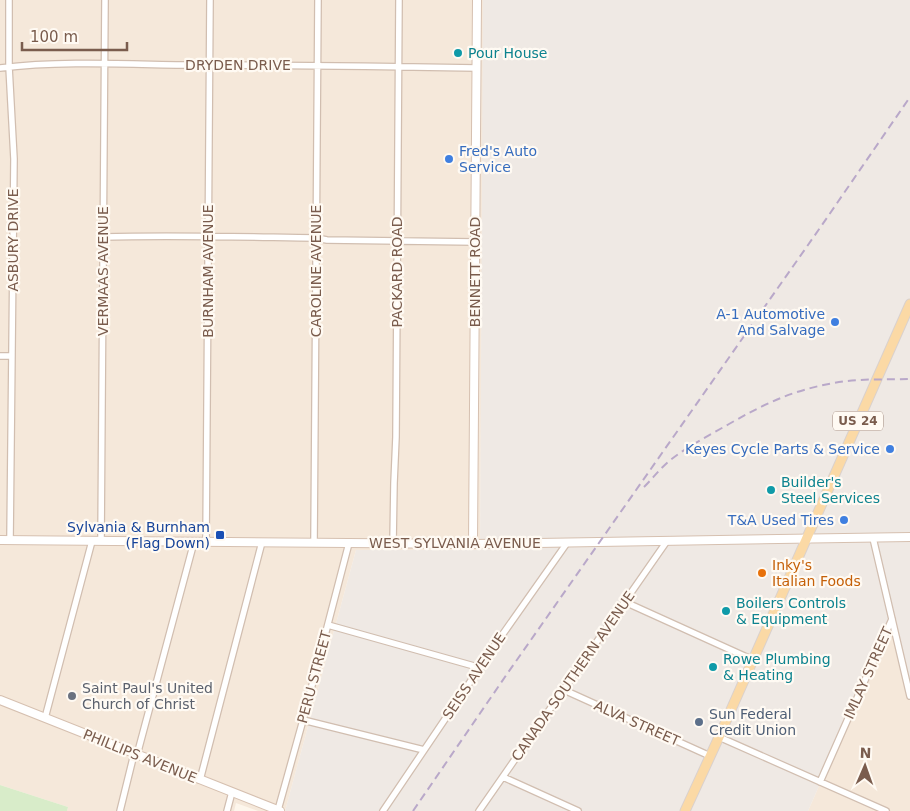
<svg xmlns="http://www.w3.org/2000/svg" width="910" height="811" viewBox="0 0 910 811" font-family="'DejaVu Sans',sans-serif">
  <rect width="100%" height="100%" fill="#fdf6ec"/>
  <path fill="#f5e8da" d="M0 0H484L480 550H356L285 811H258L236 803 234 811H67L68 807 0 785Z
    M892 619 910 689V811H808Z"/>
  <path fill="#efe9e4" d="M483 0H910V689L892 620 808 811H285L356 550H480Z"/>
  <path fill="#d8ecc9" d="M0 785 68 807 67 811H0Z"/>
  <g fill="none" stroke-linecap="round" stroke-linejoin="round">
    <g stroke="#d1beb0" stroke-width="8">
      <path id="street" d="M9 0V67L14 159 10 540
        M0 68C59 61 122 64 182 65 280 65 378 66 477 68
        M103 237C174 235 245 237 316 238L327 240 475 242
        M0 356H12
        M873 538 910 696
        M101 541 105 0
        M206 542 210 0
        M314 543 318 0
        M393 543 394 483 396 437 399 0
        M625 602 753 660
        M328 625 481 668
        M564 690 710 756
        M45 718 92 541
        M303 720 424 750
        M719 737 886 811
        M137 755 194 542
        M503 777 578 811
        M200 780 262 542
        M820 782 892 619
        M278 810 303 720 349 543
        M120 811 134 754
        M227 811 232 792
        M383 811 493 648 567 543
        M479 811 667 541"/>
    </g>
    <g stroke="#d6c0b0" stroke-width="10">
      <path id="secondary" d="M0 540 473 544 910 537
        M473 544 477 0
        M0 700 280 811"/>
    </g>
    <g stroke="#dad1cd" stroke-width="11">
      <path id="primary" d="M685 811 719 737 910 304"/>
    </g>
    <use href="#street" stroke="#fff" stroke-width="5.5"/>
    <use href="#secondary" stroke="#fff" stroke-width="8"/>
    <use href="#primary" stroke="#fbd9a5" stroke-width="9"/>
    <path stroke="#b9a8c9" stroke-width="2" stroke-dasharray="8 5" stroke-linecap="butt" d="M644 487C652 479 659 470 668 462 686 447 708 436 729 424 764 404 793 390 834 383 859 378 885 380 910 379
      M413 811 507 674 822 225 910 97"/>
  </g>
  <g fill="#0f9aa8" stroke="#fffaf3" stroke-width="2">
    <circle cx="458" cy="53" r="5"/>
    <circle cx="771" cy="490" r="5"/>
    <circle cx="726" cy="611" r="5"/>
    <circle cx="713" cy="667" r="5"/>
  </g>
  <g fill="#3f7fe0" stroke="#fffaf3" stroke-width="2">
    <circle cx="449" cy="159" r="5"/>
    <circle cx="835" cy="322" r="5"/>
    <circle cx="890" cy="449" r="5"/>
    <circle cx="844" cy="520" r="5"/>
  </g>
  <rect fill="#1a4fb4" stroke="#fffaf3" stroke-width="2" x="215" y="530" width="10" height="10" rx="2.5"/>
  <circle fill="#e8710a" stroke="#fffaf3" stroke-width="2" cx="762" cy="573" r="5"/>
  <circle fill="#6b7280" stroke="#fffaf3" stroke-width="2" cx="72" cy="696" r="5"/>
  <circle fill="#5c6f8a" stroke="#fffaf3" stroke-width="2" cx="699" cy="722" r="5"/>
  <g text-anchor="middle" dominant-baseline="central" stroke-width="4.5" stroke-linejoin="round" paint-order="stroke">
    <rect fill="#fffaf3" stroke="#a28b7f" stroke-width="1" x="833" y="411.5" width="50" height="19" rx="4"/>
    <g font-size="12" font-weight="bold" fill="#7a5c4d">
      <text x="858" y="421">US 24</text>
    </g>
    <g font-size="14" fill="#0d838f" stroke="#fffaf3" text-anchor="start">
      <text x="468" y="53">Pour House</text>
      <text x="781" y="482">Builder's<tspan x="781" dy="16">Steel Services</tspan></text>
      <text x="736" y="603">Boilers Controls<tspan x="736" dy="16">&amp; Equipment</tspan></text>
      <text x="723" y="659">Rowe Plumbing<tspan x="723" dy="16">&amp; Heating</tspan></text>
    </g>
    <g font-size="14" fill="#7a5c4d" stroke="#fffaf3">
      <text x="238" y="65">DRYDEN DRIVE</text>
      <text transform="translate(13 240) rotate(-90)">ASBURY DRIVE</text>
      <text transform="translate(103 271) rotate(-90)">VERMAAS AVENUE</text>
      <text transform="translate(208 271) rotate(-90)">BURNHAM AVENUE</text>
      <text transform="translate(316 271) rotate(-90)">CAROLINE AVENUE</text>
      <text transform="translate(397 272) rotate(-90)">PACKARD ROAD</text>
      <text transform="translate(475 272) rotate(-90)">BENNETT ROAD</text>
      <text x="455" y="543">WEST SYLVANIA AVENUE</text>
      <text transform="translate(868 673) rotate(-66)">IMLAY STREET</text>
      <text transform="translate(474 676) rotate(-56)">SEISS AVENUE</text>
      <text transform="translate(573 676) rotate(-55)">CANADA SOUTHERN AVENUE</text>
      <text transform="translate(314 677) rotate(-75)">PERU STREET</text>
      <text transform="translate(637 723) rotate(24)">ALVA STREET</text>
      <text transform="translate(140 756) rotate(22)">PHILLIPS AVENUE</text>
    </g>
    <g font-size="14" fill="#366cbe" stroke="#fffaf3" text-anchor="end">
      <text x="459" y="151" text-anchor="start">Fred's Auto<tspan x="459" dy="16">Service</tspan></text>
      <text x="825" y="314">A-1 Automotive<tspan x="825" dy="16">And Salvage</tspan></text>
      <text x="880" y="449">Keyes Cycle Parts &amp; Service</text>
      <text x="834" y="520">T&amp;A Used Tires</text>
    </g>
    <g font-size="14" fill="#164399" stroke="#fffaf3" text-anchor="end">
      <text x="210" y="527">Sylvania &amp; Burnham<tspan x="210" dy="16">(Flag Down)</tspan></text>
    </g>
    <g font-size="14" fill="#c56008" stroke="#fffaf3" text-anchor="start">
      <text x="772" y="565">Inky's<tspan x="772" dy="16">Italian Foods</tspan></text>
    </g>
    <g font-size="14" fill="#5b616d" stroke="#fffaf3" text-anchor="start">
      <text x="82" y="688">Saint Paul's United<tspan x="82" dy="16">Church of Christ</tspan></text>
    </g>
    <g font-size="14" fill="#4e5e75" stroke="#fffaf3" text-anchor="start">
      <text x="709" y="714">Sun Federal<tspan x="709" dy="16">Credit Union</tspan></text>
    </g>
  </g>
  <g transform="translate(865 766) rotate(2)" stroke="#fffaf3" stroke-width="4" paint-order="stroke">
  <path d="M0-4L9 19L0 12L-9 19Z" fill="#7a5c4d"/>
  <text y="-8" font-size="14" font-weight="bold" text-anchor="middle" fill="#7a5c4d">N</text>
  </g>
  <path d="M22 42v8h105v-8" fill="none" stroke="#7a5c4d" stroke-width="2.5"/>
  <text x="30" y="42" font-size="15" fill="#7a5c4d" stroke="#fffaf3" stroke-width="4" paint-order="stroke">100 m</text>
</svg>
